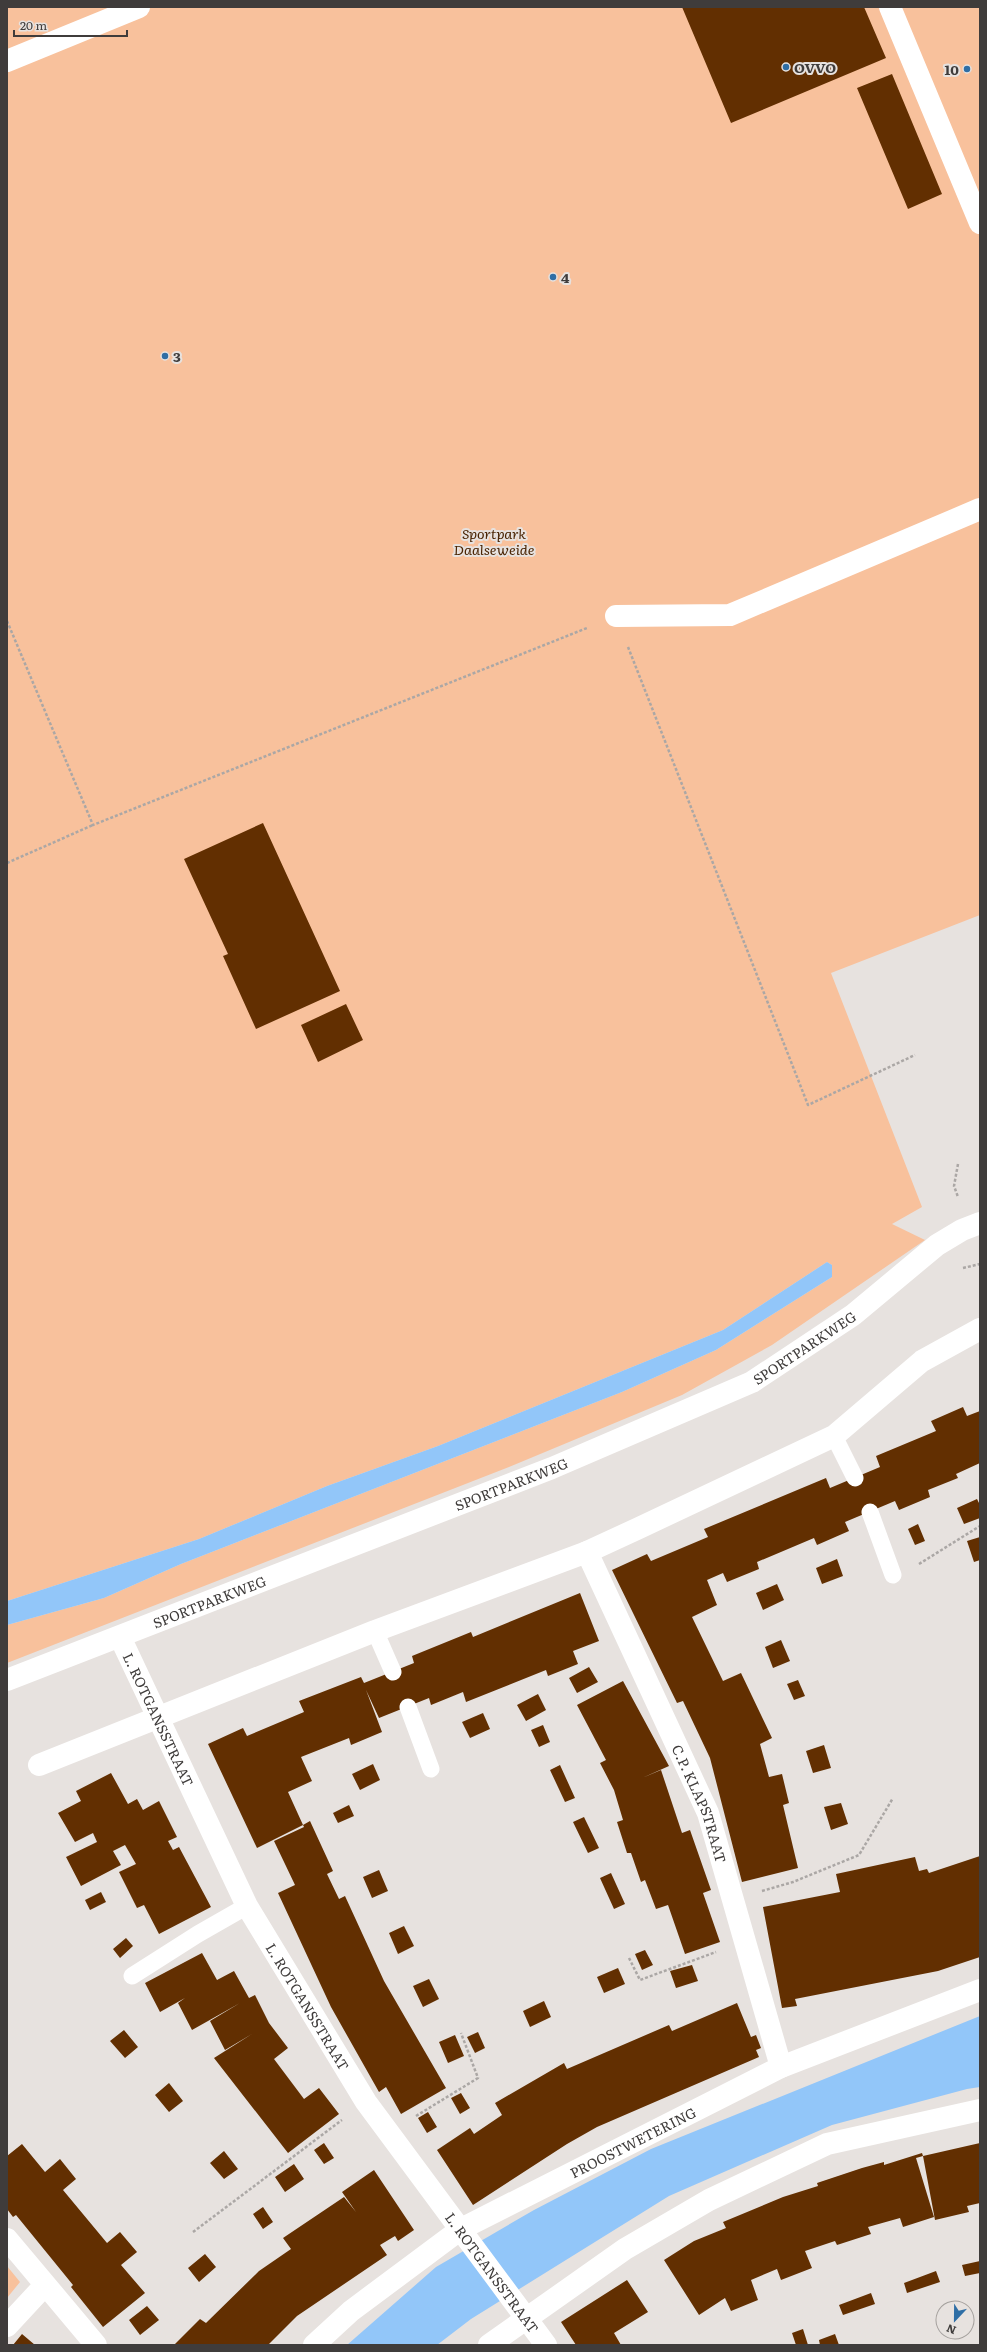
<svg xmlns="http://www.w3.org/2000/svg" width="987" height="2352" viewBox="0 0 987 2352" font-family="Literata,serif">
  <rect width="100%" height="100%" fill="#e7e2df"/>
  <path fill="#f8c19c" d="M7 7H980V915L831 973 922 1207 892 1224 925 1240 772 1345 682 1395 509 1467 7 1663V1625L104 1598 181 1564 622 1392 716 1350 832 1277V1265L827 1262 723 1330 438 1446 327 1486 199 1539 7 1601Z
    M7 2266 20 2282 7 2298Z"/>
  <path fill="#92c6f9" d="M827 1262 832 1265V1277L716 1350 622 1392 181 1564 104 1598 7 1625V1601L199 1539 327 1486 438 1446 723 1330Z
    M980 2016V2087L967 2089 832 2125 669 2196 471 2319 437 2345H347L436 2267 534 2210 651 2149Z"/>
  <path fill="#622f01" d="M682 7H864L886 58 731 123Z
    M892 74 942 194 908 209 857 88Z
    M263 823 340 991 256 1029 223 956 228 954 184 859Z
    M346 1004 363 1040 318 1062 301 1025Z
    M963 1407 967 1416 980 1411V1463L956 1474 958 1478 928 1490 930 1497 899 1510 895 1501 845 1522 849 1531 817 1545 814 1538 757 1562 759 1569 727 1582 723 1573 707 1580 717 1605 692 1617 723 1681 741 1673 772 1738 760 1744 769 1777 782 1774 789 1803 783 1805 798 1868 742 1882 710 1758 683 1701 677 1703 612 1570 647 1554 651 1561 708 1537 704 1529 826 1478 830 1488 880 1467 876 1456 936 1431 931 1421Z
    M977 1499 980 1505V1518L964 1524 957 1508Z
    M918 1524 925 1541 915 1545 908 1529Z
    M980 1537V1560L974 1562 967 1541Z
    M837 1559 843 1576 822 1584 816 1568Z
    M777 1584 784 1600 763 1610 756 1593Z
    M580 1593 599 1641 573 1651 578 1664 548 1676 546 1670 466 1702 463 1692 431 1705 429 1698 379 1718 366 1690 382 1732 351 1745 349 1738 301 1757 312 1781 288 1792 303 1825 310 1821 333 1871 327 1874 339 1899 345 1896 384 1981 446 2088 401 2114 386 2087 379 2092 331 2007 278 1893 295 1885 274 1841 304 1827 303 1825 257 1848 208 1744 243 1728 247 1736 304 1712 299 1701 361 1677 364 1683 414 1663 412 1656 471 1632 473 1637Z
    M781 1640 790 1661 773 1668 765 1647Z
    M589 1667 598 1682 577 1693 569 1678Z
    M798 1680 805 1696 794 1700 787 1684Z
    M623 1681 669 1766 642 1778 661 1770 682 1833 690 1830 711 1890 703 1893 720 1942 685 1954 668 1905 656 1909 645 1880 641 1882 631 1853H627L617 1822 623 1820 614 1790 600 1763 606 1760 577 1705Z
    M538 1694 546 1710 526 1721 517 1705Z
    M483 1713 490 1729 470 1738 462 1722Z
    M543 1725 550 1742 539 1747 531 1730Z
    M824 1745 831 1768 813 1773 806 1751Z
    M373 1764 380 1780 360 1790 352 1774Z
    M560 1765 575 1798 565 1802 550 1770Z
    M111 1773 128 1804 137 1799 143 1810 159 1801 177 1837 168 1841 173 1850 179 1847 211 1907 159 1934 144 1905 137 1908 119 1872 136 1864 125 1845 113 1851 121 1865 81 1886 66 1857 97 1842 93 1833 75 1842 58 1813 81 1801 76 1791Z
    M841 1803 848 1824 831 1830 824 1807Z
    M349 1805 354 1816 338 1823 333 1813Z
    M584 1817 599 1848 588 1853 573 1822Z
    M980 1856V1957L938 1971 795 1999 797 2006 782 2008 763 1907 840 1892 836 1874 915 1857 919 1871 927 1869 929 1873Z
    M379 1870 388 1891 372 1898 363 1877Z
    M611 1873 625 1904 614 1909 600 1878Z
    M101 1892 106 1902 90 1910 85 1900Z
    M404 1926 414 1946 398 1954 389 1933Z
    M126 1938 133 1946 120 1958 113 1949Z
    M645 1950 653 1965 642 1970 635 1954Z
    M202 1953 217 1980 234 1971 249 1998 255 1995 269 2023 288 2048 274 2059 304 2099 319 2088 339 2114 288 2153 214 2058 252 2034 225 2050 210 2021 240 2003 192 2030 178 2003 185 1998 160 2012 145 1983Z
    M692 1965 698 1981 676 1988 670 1971Z
    M618 1968 625 1984 604 1993 597 1977Z
    M429 1979 439 1999 423 2007 413 1986Z
    M544 2001 551 2017 530 2027 523 2011Z
    M737 2003 751 2037 756 2035 761 2048 756 2050 759 2057 597 2127 567 2144 473 2205 437 2150 470 2128 474 2134 502 2115 495 2103 564 2063 567 2069 669 2025 672 2031Z
    M124 2030 138 2047 125 2058 110 2041Z
    M478 2032 485 2048 475 2053 467 2037Z
    M455 2035 464 2056 448 2063 439 2042Z
    M169 2083 183 2101 169 2112 155 2095Z
    M461 2093 470 2108 460 2114 451 2098Z
    M428 2112 437 2127 427 2133 418 2118Z
    M324 2143 334 2158 324 2164 314 2150Z
    M980 2143V2203L967 2206 969 2212 935 2220 923 2156Z
    M22 2144 45 2172 60 2159 76 2179 63 2190 107 2243 120 2232 137 2252 121 2265 145 2293 103 2327 71 2287 73 2285 16 2215 13 2217 7 2209V2156Z
    M224 2151 238 2169 224 2179 210 2163Z
    M922 2153 923 2156 916 2158 934 2217 903 2227 900 2218 868 2227 871 2234 837 2245 835 2241 805 2251 812 2268 781 2280 777 2269 751 2280 758 2300 731 2311 725 2298 699 2315 664 2260 694 2241 726 2228 723 2222 783 2197 818 2186 817 2183 862 2168 884 2162V2165Z
    M294 2164 304 2179 285 2192 275 2177Z
    M374 2170 414 2230 398 2241 395 2236 380 2245 387 2255 297 2316 268 2345H174L200 2319 206 2323 259 2271 291 2249 283 2238 344 2197 356 2212 342 2192Z
    M263 2207 273 2222 263 2229 253 2214Z
    M205 2254 216 2267 199 2282 188 2268Z
    M980 2261V2273L965 2276 962 2265Z
    M936 2271 940 2282 907 2293 904 2283Z
    M627 2280 648 2312 614 2333 621 2345H576L561 2322Z
    M871 2293 875 2304 843 2315 839 2305Z
    M147 2306 159 2320 140 2335 129 2320Z
    M803 2329 808 2345H796L792 2333Z
    M22 2334 35 2345H13Z
    M835 2334 839 2345H820L819 2340Z"/>
  <g fill="none" stroke-linecap="round" stroke-linejoin="round">
    <path stroke="#aba7a5" stroke-width="2.5" stroke-dasharray="3 2" stroke-linecap="butt" d="M7 621 93 825 587 628
      M628 647 808 1105 915 1055
      M7 863 93 825
      M958 1164 954 1186 958 1197
      M963 1268 980 1264
      M919 1564 980 1526
      M762 1891 793 1882 859 1855 893 1798
      M629 1958 640 1980 716 1952
      M416 2116 478 2078 461 2033
      M193 2232 342 2120"/>
    <path stroke="#fff" stroke-width="17" d="M834 1436 855 1478
      M870 1512 893 1575
      M375 1631 393 1672
      M408 1707 431 1769
      M132 1976 198 1934 247 1906"/>
    <path stroke="#fff" stroke-width="22" d="M890 7 980 223
      M7 61 139 7
      M616 616 730 615 980 509
      M7 2239 96 2345
      M7 2326 45 2285"/>
    <g stroke="#fff" stroke-width="22">
      <path id="s1" d="M587 1552 708 1813 781 2067"/>
      <path id="s2" d="M120 1637 247 1906 366 2102 546 2345"/>
      <path d="M39 1765 375 1631 587 1552 639 1528 834 1436 922 1361 980 1329"/>
      <path id="s3" d="M314 2345 351 2311 461 2229 781 2067 980 1990"/>
      <path d="M489 2345 625 2249 709 2200 827 2144 980 2110"/>
    </g>
    <path stroke="#fff" stroke-width="22" id="s4" d="M7 1680 552 1468 752 1382 853 1315 937 1245 962 1230 980 1223"/>
  </g>
  <g fill="#2f6ea5" stroke="#e7e2df" stroke-width="1.5">
    <circle cx="786" cy="67" r="4"/>
    <circle cx="967" cy="69" r="4"/>
    <circle cx="553" cy="277" r="4"/>
    <circle cx="165" cy="356" r="4"/>
  </g>
  <g text-anchor="middle" dominant-baseline="central" stroke-width="4" stroke-linejoin="round" paint-order="stroke">
    <g font-size="14" font-weight="bold" fill="#3f3c3b" stroke="#e7e2df" text-anchor="start">
      <text x="794" y="67">OVVO</text>
      <text x="959" y="69" text-anchor="end">10</text>
      <text x="561" y="277">4</text>
      <text x="173" y="356">3</text>
    </g>
    <g font-size="14" font-style="italic" fill="#4a2403" stroke="#e7e2df">
      <text x="494" y="533">Sportpark<tspan x="494" dy="16">Daalseweide</tspan></text>
    </g>
    <g font-size="14" fill="#3f3c3b" stroke="#e7e2df">
      <text stroke="none"><textPath href="#s4" startOffset="865">SPORTPARKWEG</textPath></text>
      <text stroke="none"><textPath href="#s4" startOffset="541">SPORTPARKWEG</textPath></text>
      <text stroke="none"><textPath href="#s4" startOffset="217">SPORTPARKWEG</textPath></text>
      <text stroke="none"><textPath href="#s2" startOffset="91">L. ROTGANSSTRAAT</textPath></text>
      <text stroke="none"><textPath href="#s1" startOffset="276">C.P. KLAPSTRAAT</textPath></text>
      <text stroke="none"><textPath href="#s2" startOffset="415">L. ROTGANSSTRAAT</textPath></text>
      <text stroke="none"><textPath href="#s3" startOffset="380">PROOSTWETERING</textPath></text>
      <text stroke="none"><textPath href="#s2" startOffset="739">L. ROTGANSSTRAAT</textPath></text>
    </g>
  </g>
  <rect width="987" height="2352" fill="none" stroke="#3f3c3b" stroke-width="16"/>
  <g transform="translate(955 2320) rotate(202)"><circle r="19" fill="#e7e2df" stroke="#a4a09d"/>
  <path d="M0-3L7 15L0 10L-7 15Z" fill="#2f6ea5"/>
  <text y="-6" font-size="11" font-weight="bold" text-anchor="middle" fill="#3f3c3b">N</text>
  </g>
  <path d="M14 30v6h113v-6" fill="none" stroke="#3f3c3b" stroke-width="2"/>
  <text x="20" y="30" font-size="12" fill="#3f3c3b" stroke="#e7e2df" stroke-width="3" paint-order="stroke">20 m</text>
</svg>
